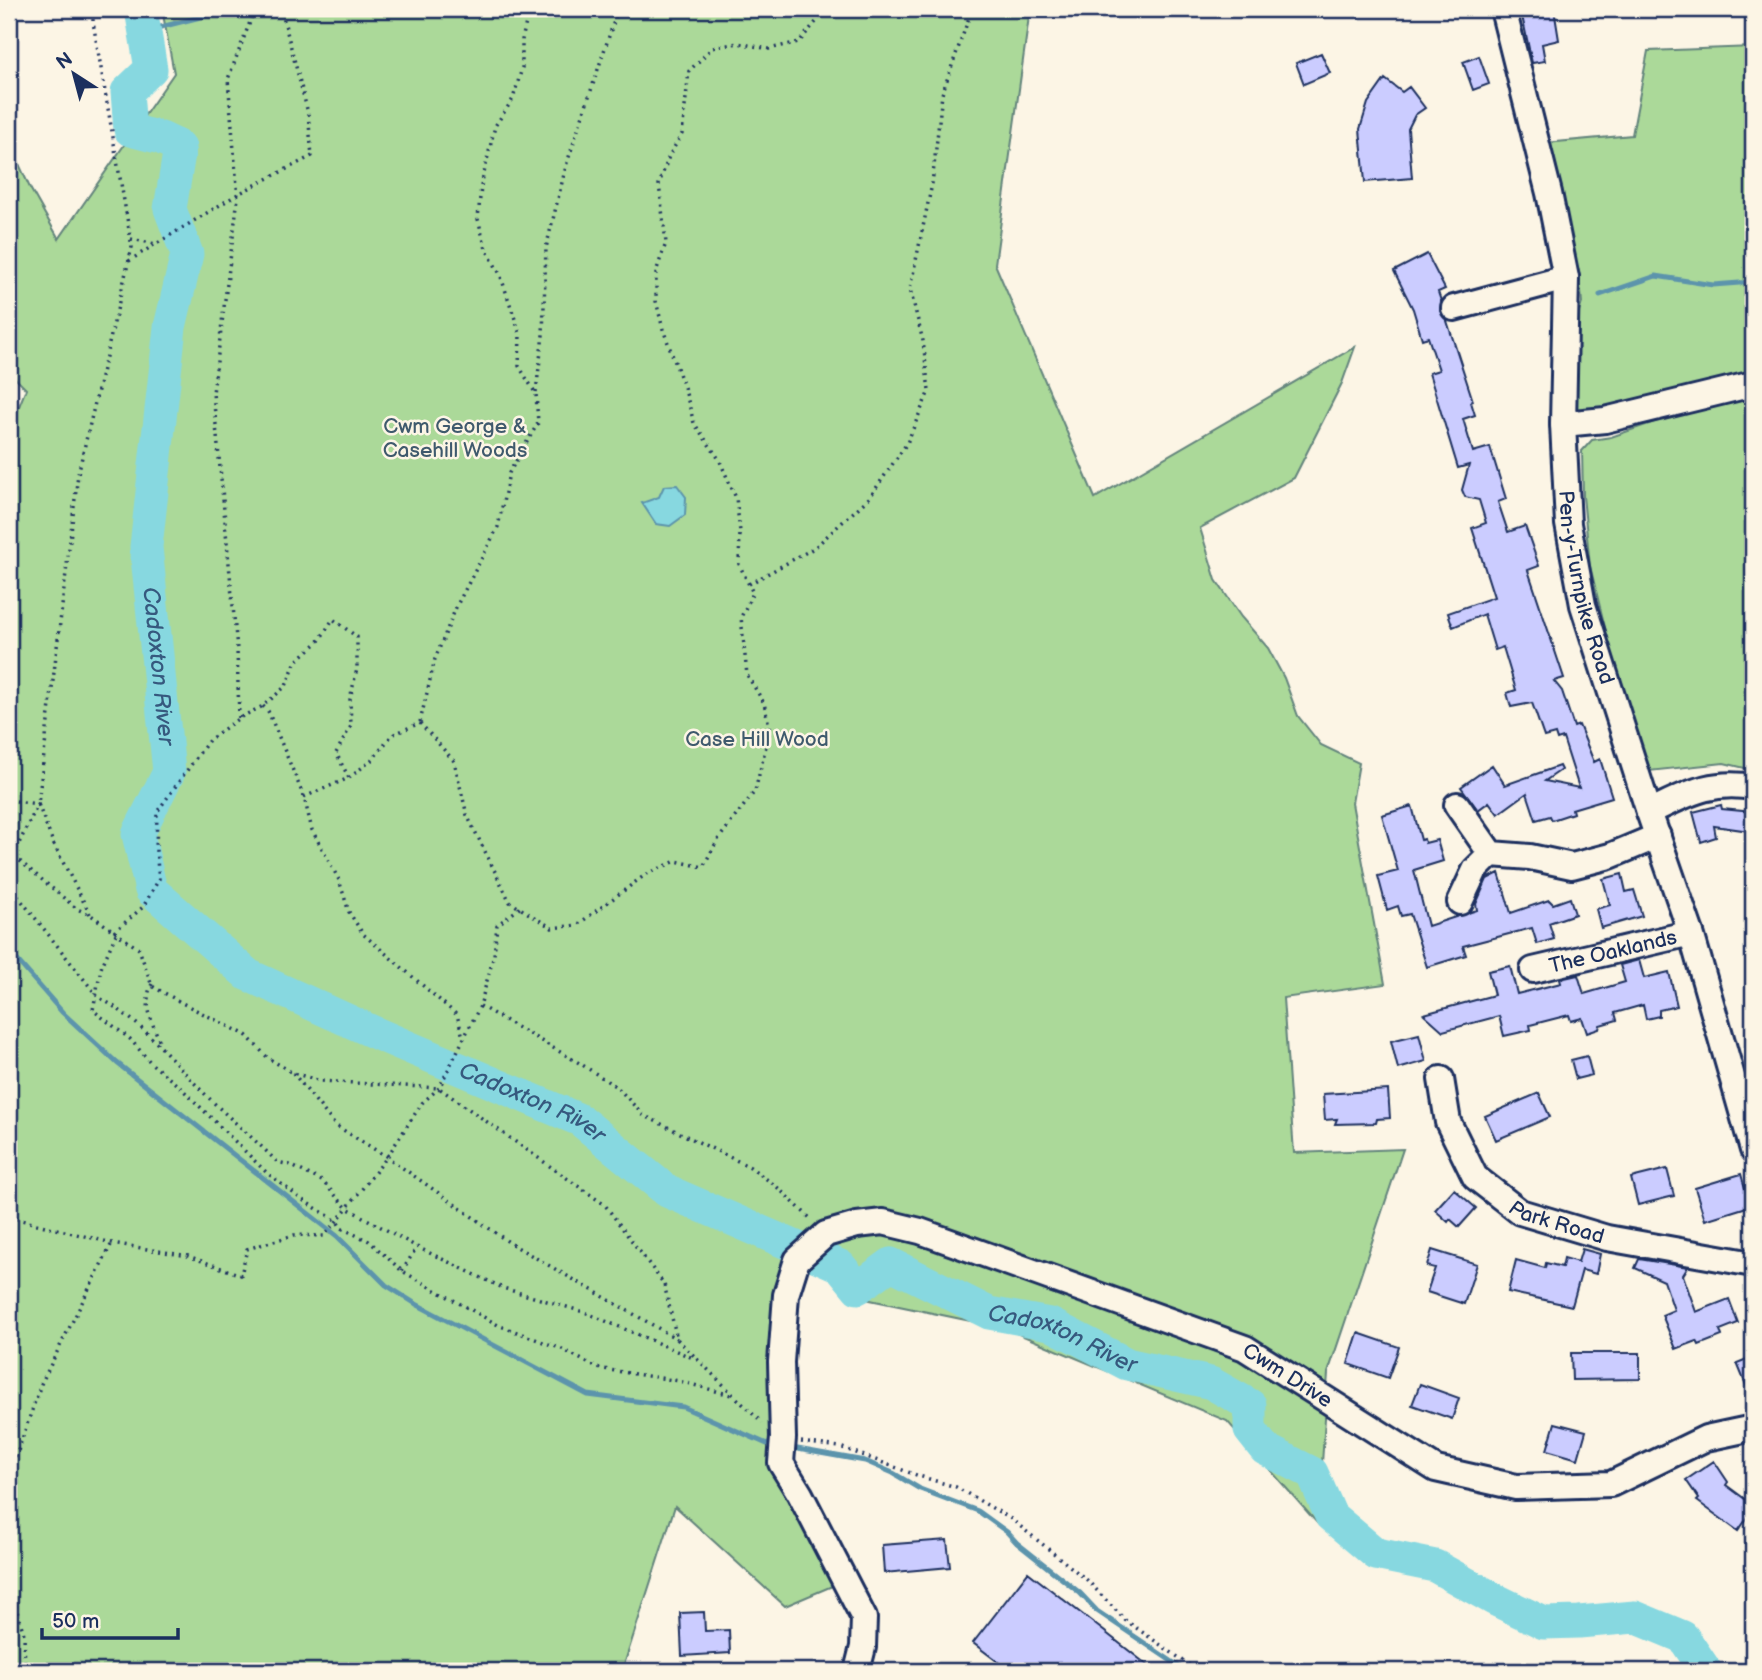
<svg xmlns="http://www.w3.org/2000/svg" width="1762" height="1680" viewBox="0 0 1762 1680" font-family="'Balsamiq Sans',sans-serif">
  <rect width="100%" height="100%" fill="#fcf5e5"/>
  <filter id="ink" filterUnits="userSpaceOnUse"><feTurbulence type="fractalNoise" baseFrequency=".0143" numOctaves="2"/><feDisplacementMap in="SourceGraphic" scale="14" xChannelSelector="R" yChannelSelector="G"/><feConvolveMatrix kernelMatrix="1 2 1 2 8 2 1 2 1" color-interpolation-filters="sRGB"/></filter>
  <g filter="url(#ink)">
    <path fill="#abd999" stroke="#63847c" stroke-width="2" d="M162 9H1030L995 264 1095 498 1355 347 1342 383 1294 478 1200 528 1216 580 1241 617 1268 648 1284 678 1298 716 1321 745 1359 763 1352 803 1385 984 1283 998 1294 1153 1403 1149 1328 1373 1318 1524 1227 1421 1004 1328 856 1297 810 1255 789 1295 778 1463 844 1581 785 1606 675 1506 622 1671H9V431L26 389 9 372V142L30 188 59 239 174 73Z
      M1753 47V375L1629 407 1580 412 1575 407 1574 329 1582 303 1581 291 1546 143 1632 135 1648 51Z
      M1753 398V770L1724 763 1649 771 1609 644 1590 566 1583 496 1582 451 1592 440 1611 437 1698 407Z"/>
    <path fill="#87d8e0" stroke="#5c94ac" stroke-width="2" d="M677 485 686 497 685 515 670 526 656 524 642 503 659 497 664 486Z"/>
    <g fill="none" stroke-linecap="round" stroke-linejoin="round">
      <path stroke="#5c94ac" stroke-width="5" d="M145 31 232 9
        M1600 295 1656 276 1713 285 1753 282
        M9 951 63 1013 117 1063 337 1236 386 1285 416 1304 588 1395 683 1407 767 1444
        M792 1448 865 1461 893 1473 920 1489 978 1511 1007 1532 1017 1543 1080 1593 1097 1611 1186 1671"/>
      <path stroke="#87d8e0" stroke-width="33" id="s1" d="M141 9 151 69 127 92 130 130 161 138 180 147 170 209 187 254 170 327 146 547 169 772 138 834 151 890 248 975 380 1035 580 1120 667 1191 840 1266 858 1288 891 1264 989 1313 1050 1324 1127 1364 1211 1383 1250 1405V1430L1265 1449 1312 1473 1331 1516 1376 1554 1435 1566 1494 1599 1544 1623 1579 1622 1635 1617 1683 1637 1706 1671"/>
    </g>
    <path fill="#cbccff" stroke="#1b2f5e" stroke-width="2" d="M1533 9H1554L1559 40 1542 44 1545 61 1532 63 1521 11Z
      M1321 53 1330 73 1304 84 1296 63Z
      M1479 56 1489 84 1473 90 1463 62Z
      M1385 79 1402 92 1409 87 1425 108 1415 115 1408 129 1412 178 1365 182 1360 129 1368 103Z
      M1427 254 1445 289 1438 292 1441 301 1440 311 1447 321 1473 401 1471 402 1475 415 1463 419 1473 452 1490 447 1506 499 1498 502 1508 532 1525 526 1539 566 1528 570 1564 678 1554 681 1562 691 1574 727 1579 725 1594 762 1600 759 1612 797 1572 809 1573 813 1552 820 1550 816 1536 820 1527 793 1498 814 1489 802 1478 810 1461 787 1492 765 1505 785 1559 766 1561 770 1545 781 1579 788 1563 738 1557 740 1555 734 1544 737 1532 703 1511 707 1507 693 1516 690 1503 647 1495 650 1484 614 1453 627 1448 613 1494 597 1472 528 1486 523 1479 500 1465 497 1462 490 1469 465 1458 468 1429 373 1439 370 1428 337 1422 339 1413 309 1394 271Z
      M1721 805 1722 809 1753 812 1750 831 1714 826 1716 837 1701 842 1693 812Z
      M1412 806 1421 840 1424 839 1425 843 1437 840 1443 861 1414 870 1428 926 1477 910 1476 904 1487 879 1499 873 1511 913 1549 900 1553 904 1570 898 1575 914 1549 923 1554 939 1537 944 1532 928 1463 946 1466 955 1427 967 1410 914 1401 916 1398 906 1387 910 1378 876 1398 871 1382 815Z
      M1622 874 1626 892 1634 890 1642 916 1601 928 1596 909 1610 905 1603 879Z
      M1639 960 1644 978 1669 972 1677 1006 1659 1010V1016L1646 1019 1643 1005 1615 1013 1617 1020 1600 1025 1599 1029 1587 1033 1582 1018 1571 1021 1569 1015 1530 1025 1531 1030 1504 1036 1499 1016 1443 1031 1424 1014 1494 995 1488 971 1510 966 1517 994 1561 983 1560 979 1578 975 1584 994 1625 982 1620 965Z
      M1419 1034 1426 1061 1398 1069 1391 1041Z
      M1587 1056 1592 1075 1576 1079 1571 1060Z
      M1388 1090 1390 1118 1377 1119 1376 1123 1335 1124 1337 1119 1325 1120 1323 1094Z
      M1539 1093 1550 1117 1496 1140 1485 1116Z
      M1667 1169 1674 1196 1638 1205 1631 1178Z
      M1741 1174 1750 1206 1705 1220 1695 1188Z
      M1454 1189 1476 1208 1459 1227 1450 1219 1448 1222 1435 1210Z
      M1582 1249 1600 1254 1596 1274 1582 1270 1572 1306 1508 1292 1516 1260 1545 1268 1546 1263 1562 1267 1564 1258 1578 1262Z
      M1432 1250 1477 1264 1464 1304 1427 1292 1435 1268 1427 1266Z
      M1639 1259 1688 1267 1683 1275 1696 1312 1729 1299 1738 1323 1720 1330 1722 1336 1699 1345 1697 1341 1676 1349 1662 1315 1674 1310 1664 1281 1635 1268Z
      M1358 1333 1399 1347 1388 1378 1348 1364Z
      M1571 1353H1640V1379L1572 1380Z
      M1747 1359 1753 1364V1402L1737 1363Z
      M1420 1384 1459 1398 1452 1419 1412 1405Z
      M1555 1423 1586 1431 1578 1459 1547 1450Z
      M1714 1461 1728 1482 1726 1485 1753 1505V1510L1738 1531 1697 1501 1699 1499 1686 1480Z
      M947 1540 950 1567 884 1573 882 1545Z
      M1028 1572 1155 1671H1010L973 1643Z
      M704 1612 705 1631 729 1630 730 1653 682 1656 680 1613Z"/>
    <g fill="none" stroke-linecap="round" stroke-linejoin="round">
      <g stroke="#1b2f5e" stroke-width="30">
        <g id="minor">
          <path id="s2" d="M1503 9 1549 193 1566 278 1563 424 1568 524 1583 605 1649 812 1691 933 1753 1150"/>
          <path d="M1454 308 1566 278"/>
          <path d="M1563 424 1605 420 1753 384"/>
          <path d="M1457 805 1491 854 1530 857 1572 866 1610 856 1658 836"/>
          <path d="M1649 812C1688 794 1709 780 1753 787"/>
          <path d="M1460 902 1475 870 1491 854"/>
          <path id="s3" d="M1533 970 1691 933"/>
          <path id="s4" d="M1441 1079 1448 1122 1475 1177 1520 1212 1607 1238 1753 1264"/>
          <path id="s5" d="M857 1671 863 1647 864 1618 800 1494 781 1463 783 1438 781 1362 786 1295 797 1260 826 1234 857 1225 883 1222 920 1231 1245 1348 1436 1469 1516 1487 1611 1484 1706 1438 1753 1428"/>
        </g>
      </g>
      <path stroke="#1b2f5e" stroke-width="3.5" stroke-dasharray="2 5" stroke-linecap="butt" d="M131 239 156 244 238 194 312 156 308 113 281 9
        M129 261 154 245
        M536 392 543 335 546 248 566 166 618 9
        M749 584 814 548 870 497 907 443 929 391 923 341 910 289 932 184 942 94 972 9
        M263 706 268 711 304 797 312 830 339 880 349 912 363 934 457 1015 463 1037
        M239 718 237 649 213 393 238 198 228 79 255 9
        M420 722 435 659 457 605 498 527 509 473 538 423 536 394 519 366 520 334 500 274 486 249 478 219 481 186 495 126 513 99 522 68V40L529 9
        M420 723 454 761 467 815 510 902 552 928 577 925 645 875 676 861 703 867 717 841 755 791 770 730 764 703 747 675 741 617 753 593 739 564 740 532 736 498 719 459 694 423 685 390 663 329 656 301V272L666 243 659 184 669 156 682 134 689 71 712 48 738 43 769 49 799 42 827 9
        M304 797 349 778 373 759 392 735 420 723
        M9 800 38 804 9 864
        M9 852 77 909 91 915 139 949 152 986 182 1003 246 1035 268 1058 293 1073 321 1081 439 1088 605 1205 664 1284 677 1339 762 1423
        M9 885 98 997C141 1020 169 1057 202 1091 226 1116 253 1137 277 1162L290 1165 322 1181 347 1208 417 1247 503 1288 587 1313 695 1359
        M90 914 53 843 38 804 78 474 132 247 93 22V9
        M114 932 143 907 159 879 156 851 157 812 209 740 239 718 263 706 286 686 296 661 319 641 333 619 357 637V669L350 699 351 726 336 753 349 778
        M116 934 101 968 93 1010 130 1039 152 1064 181 1088 267 1173 301 1199 337 1221 341 1228 369 1241 402 1271 498 1325 562 1349 597 1368 679 1381 731 1395
        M152 984C142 1002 153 1025 160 1042
        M480 1006 581 1064 618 1088 643 1115 750 1167 776 1186 811 1219
        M293 1073 335 1125 387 1157 510 1243 677 1339
        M9 1217 112 1243 188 1256 241 1275 247 1249 294 1235 325 1236 387 1157 422 1103 439 1088 480 1006 494 955 497 925 521 907
        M402 1271 417 1247
        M801 1442 840 1447 919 1476 956 1487 1011 1519 1087 1580 1125 1620 1198 1671
        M9 1477 41 1384 112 1243
        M9 1602 15 1605 24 1634 25 1671"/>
      <use href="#minor" stroke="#fcf5e5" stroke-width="24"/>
    </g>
  </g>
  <g text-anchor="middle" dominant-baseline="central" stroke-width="5" stroke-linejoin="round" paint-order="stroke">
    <g font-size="21" fill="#3f5a6d" stroke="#fcf5e5">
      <text x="455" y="426">Cwm George &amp;<tspan x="455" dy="24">Casehill Woods</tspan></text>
      <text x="757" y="739">Case Hill Wood</text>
    </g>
    <g font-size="21" fill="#1b2f5e" stroke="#fcf5e5">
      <text stroke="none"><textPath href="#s2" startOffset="588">Pen-y-Turnpike Road</textPath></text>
      <text stroke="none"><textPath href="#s3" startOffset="82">The Oaklands</textPath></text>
      <text stroke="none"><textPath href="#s4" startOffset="200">Park Road</textPath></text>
      <text stroke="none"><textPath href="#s5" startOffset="966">Cwm Drive</textPath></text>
    </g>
    <g font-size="23" font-style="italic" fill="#36597e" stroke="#fcf5e5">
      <text stroke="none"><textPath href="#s1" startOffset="712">Cadoxton River</textPath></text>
      <text stroke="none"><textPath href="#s1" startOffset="1386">Cadoxton River</textPath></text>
      <text stroke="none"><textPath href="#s1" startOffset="1995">Cadoxton River</textPath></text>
    </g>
  </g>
  <rect width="1762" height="1680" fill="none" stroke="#fcf5e5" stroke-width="35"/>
  <rect x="18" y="18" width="1727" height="1645" fill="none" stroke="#1b2f5e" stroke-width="2.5" filter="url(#ink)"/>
  <g transform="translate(74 74) rotate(324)" stroke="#fcf5e5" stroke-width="5" paint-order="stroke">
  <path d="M0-5L12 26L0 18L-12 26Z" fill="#1b2f5e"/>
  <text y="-10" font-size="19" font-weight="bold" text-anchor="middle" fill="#1b2f5e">N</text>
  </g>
  <path d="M42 1628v10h136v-10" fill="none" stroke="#1b2f5e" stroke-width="3.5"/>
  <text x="52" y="1628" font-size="21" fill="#1b2f5e" stroke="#fcf5e5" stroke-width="5" paint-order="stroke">50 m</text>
</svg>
